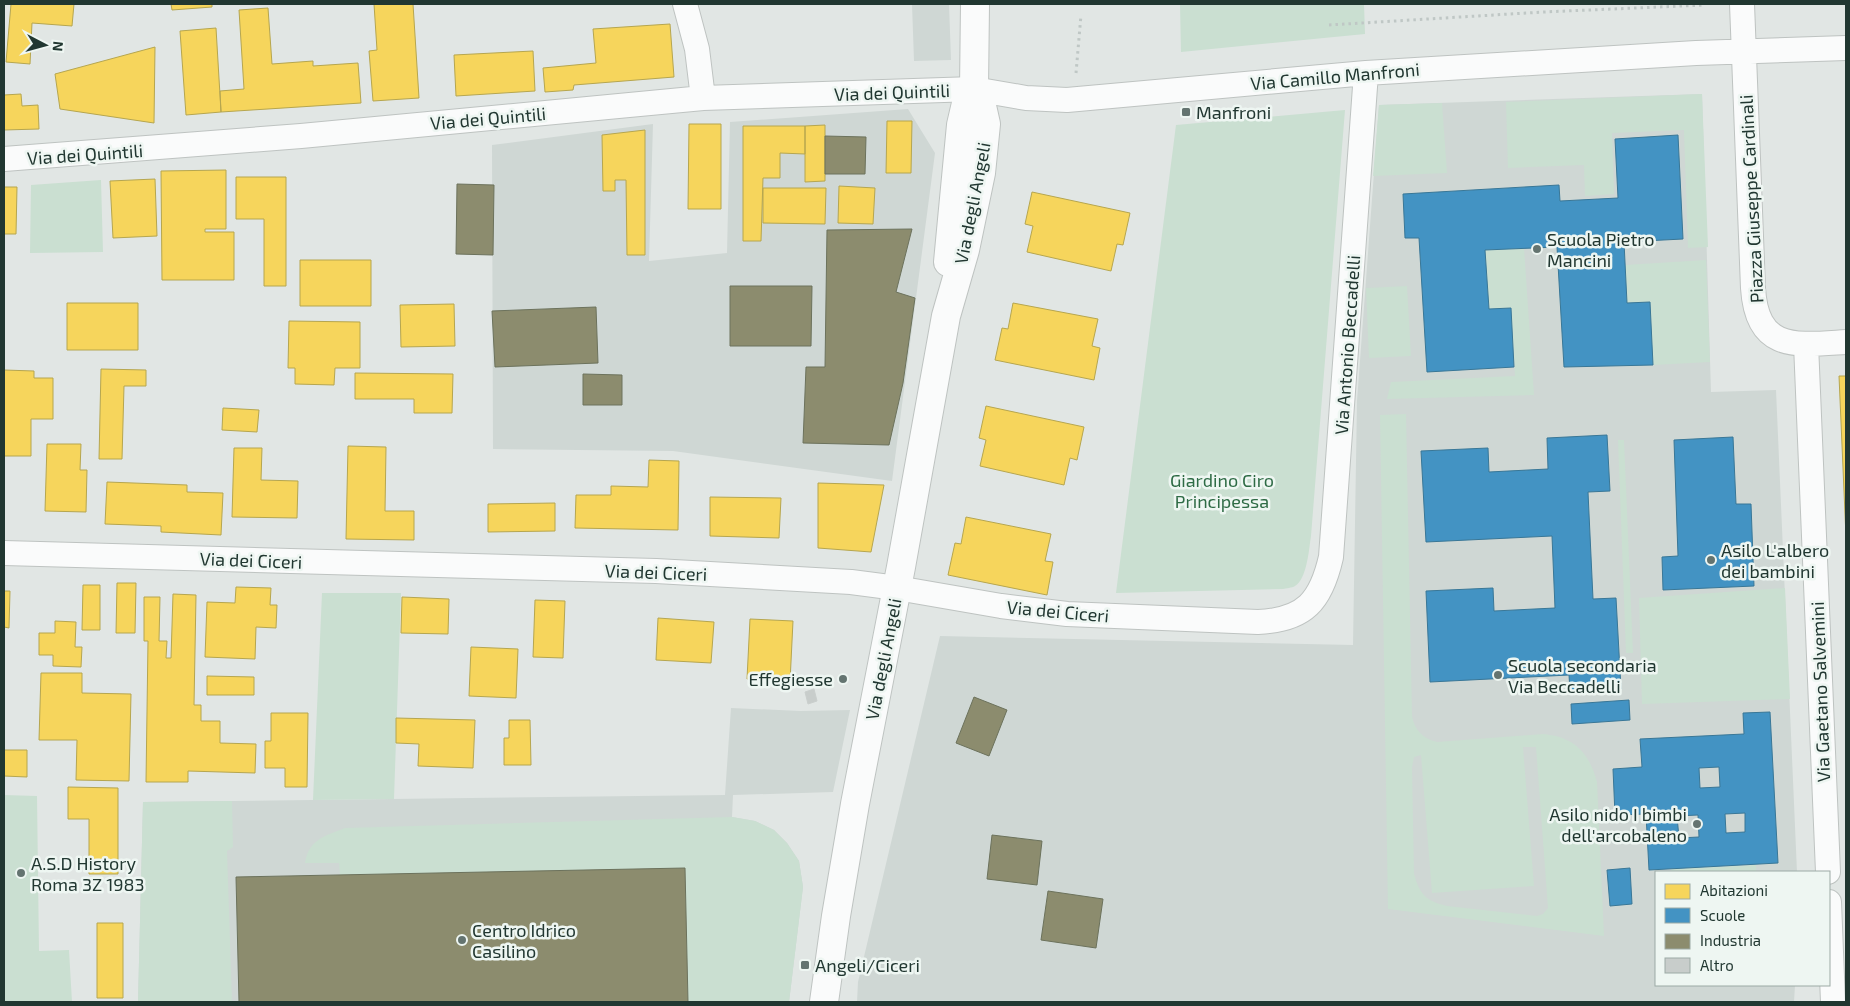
<svg xmlns="http://www.w3.org/2000/svg" width="1850" height="1006" viewBox="0 0 1850 1006" font-family="'Exo 2',sans-serif">
  <rect width="100%" height="100%" fill="#e1e6e4"/>
  <path fill="#cfd7d4" d="M912 4H949L951 60 914 61Z
    M1702 94 1711 392 1776 390 1797 872H1656V985H1795L1794 1002H857L858 982 940 636 1353 645 1357 401 1379 105Z
    M908 109 935 153 892 481 673 451 493 449 492 145 653 124 649 261 727 253 730 122Z
    M731 708 801 711 850 710 833 792 733 795 732 817 755 821 774 830 787 843 799 861 803 887 789 1002H138L143 802 725 795Z"/>
  <path fill="#cadfd1" fill-rule="evenodd" d="M1180 4H1364L1365 34 1181 52Z
    M1702 94 1708 247 1688 248 1684 130 1612 133 1614 194 1585 196 1584 165 1508 168 1506 102Z
    M1442 103 1447 173 1373 176 1379 105Z
    M1345 110 1311 536C1309 549 1307 579 1295 586 1292 588 1286 588 1283 589L1116 593 1176 125Z
    M101 180 103 252 30 253 31 185Z
    M1524 248 1534 395 1387 399 1391 382 1515 376 1511 308 1489 309 1485 250Z
    M1706 260 1710 362 1653 365 1650 302 1627 303 1625 265Z
    M1407 286 1411 356 1369 358 1366 288Z
    M1406 414 1412 716C1414 729 1423 739 1437 742L1543 734C1574 737 1589 752 1597 782L1604 936 1388 909 1380 415ZM1523 747H1536L1548 908 1543 914 1537 916 1447 906C1426 901 1420 895 1414 874L1412 767 1414 757 1421 755 1432 893 1534 886Z
    M1618 440H1624L1633 653H1626Z
    M1785 588 1790 699 1642 704 1639 598Z
    M322 593H401L394 799 313 800Z
    M4 795 37 796 39 951 69 950 72 1002H4Z
    M232 801 233 847 227 851 232 1002H138L143 802Z
    M732 817 755 821 774 830 787 843 799 861 803 887 789 1002H688L685 868 340 875 339 863H305C309 839 325 836 345 828Z
    M1756 865V872H1671V869Z"/>
  <path fill="#f6d55c" stroke="#b6a64f" d="M11 4H74L72 26 32 23 30 64 6 62Z
    M171 4H212V7L172 10Z
    M374 4H413L419 98 373 101 369 51 377 50Z
    M268 8 272 64 313 61V66L358 63 361 103 221 112 220 91 244 89 239 10Z
    M670 24 674 77 574 85 573 90 545 92 543 68 596 63 593 29Z
    M216 28 221 112 186 115 180 31Z
    M155 47 154 123 60 109 55 74Z
    M533 51 535 91 456 96 454 55Z
    M21 94 22 106 38 105 39 129 4 130V95Z
    M887 121H912L911 173H886Z
    M689 124H721V209H688Z
    M825 125V181L805 182V126Z
    M743 126H805V154L780 153V178H763L761 241H743Z
    M645 130V255H627L626 180H615V191H603L602 135Z
    M226 170V229H205V232H234V280H162L161 171Z
    M236 177H286V286H264V219H236Z
    M155 179 157 236 113 238 110 181Z
    M839 186 875 188 873 224 838 223Z
    M4 187H17L16 234H4Z
    M763 188H826L825 224 763 223Z
    M1032 192 1130 213 1123 245 1117 244 1111 271 1027 252 1033 226 1025 224Z
    M300 260H371V306H300Z
    M67 303H138V350H67Z
    M1013 303 1098 319 1092 346 1100 348 1094 380 995 360 1002 328 1008 329Z
    M454 304 455 346 401 347 400 305Z
    M289 321 360 322V368H335L334 385 295 384V368H288Z
    M101 369 146 370V386H124L122 459H99Z
    M4 370 34 371V378H53V419H31V456H4Z
    M355 373 453 374 452 413H414V399H355Z
    M1839 376H1846V537Z
    M986 406 1084 427 1077 460 1070 458 1064 485 980 466 986 440 979 438Z
    M223 408 259 410 257 432 222 430Z
    M47 444H81L80 470H87L86 512 45 511Z
    M348 446 386 447 385 511H414V540L346 539Z
    M234 448H262L261 480 298 481 297 518 232 517Z
    M649 460 679 461 678 530 575 528 576 495H611V486L648 487Z
    M107 482 187 485V492L223 493 221 535 161 532V526L105 524Z
    M818 483 884 485 871 552 818 548Z
    M710 497 781 498 779 538 710 536Z
    M555 503V531L488 532V504Z
    M966 517 1051 534 1045 561 1053 562 1047 595 948 575 955 543 961 544Z
    M117 583H136L135 633H116Z
    M83 585H100V630H82Z
    M236 587 271 588 270 605H277L276 628 256 627 255 659 205 657 207 602 235 603Z
    M4 591H10L9 628 4 627Z
    M173 594 196 595 194 705H201V721H220V743L256 744 255 773 188 771V782H146L148 641H144V597H160L159 641H167L166 658H171Z
    M402 597 449 599 448 634 401 633Z
    M535 600 565 601 563 658 533 657Z
    M658 618 714 622 711 663 656 660Z
    M750 619 793 621 790 682 747 679Z
    M55 621 76 622 75 647H82L81 667 53 666V655H39V633H55Z
    M471 647 518 649 516 698 469 696Z
    M41 673H82V693L131 694 129 781 76 780 77 740H39Z
    M207 676 254 677V695H207Z
    M271 713H308L307 787H285V768H265V741H271Z
    M396 718 475 720 473 768 418 766 419 744 396 743Z
    M509 720H530L531 765H504V738H509Z
    M4 750H27V777L4 776Z
    M68 787 118 788V874H89V819H68Z
    M97 923H123V998H97Z"/>
  <path fill="#4393c3" stroke="#397797" fill-rule="evenodd" d="M1678 135 1683 239 1624 242 1627 303 1650 302 1653 365 1564 367 1557 247 1485 250 1489 309 1511 308 1514 367 1427 372 1419 238H1405L1403 194 1559 185 1560 201 1618 198 1615 139Z
    M1607 435 1610 491 1588 492 1593 599 1616 598 1621 689 1570 691 1569 675 1430 682 1426 591 1493 588 1494 611 1555 608 1552 536 1426 542 1421 451 1488 448 1489 472 1548 469 1547 438Z
    M1733 437 1736 504H1751L1754 586 1663 590 1662 557 1678 556 1674 440Z
    M1629 700 1630 720 1572 724 1571 704Z
    M1770 712 1778 863 1649 870 1646 814 1615 815 1613 769 1642 767 1640 739 1744 734 1743 713ZM1719 767 1720 787 1700 788 1699 768ZM1745 813V832L1726 833 1725 814ZM1698 815 1699 837 1679 838 1677 816Z
    M1630 868 1632 904 1610 906 1607 870Z"/>
  <path fill="#8c8c6e" stroke="#6c725c" d="M825 136 866 137 865 174H825Z
    M457 184 494 185 493 255 456 254Z
    M912 229 896 292 915 298 903 383 889 445 803 443 806 367H825L827 230Z
    M730 286H812L811 346H730Z
    M596 307 598 363 495 367 492 311Z
    M583 374 622 375V405H583Z
    M974 697 1007 710 989 756 956 743Z
    M992 835 1042 841 1037 885 987 879Z
    M685 868 688 1002H239L236 877Z
    M1048 891 1103 899 1096 948 1041 940Z"/>
  <path fill="#c8cdcb" stroke="#cacfcd" d="M814 689 817 701 808 704 805 692Z"/>
  <g fill="none" stroke-linecap="round" stroke-linejoin="round">
    <g stroke="#bec3c1" stroke-width="26">
      <path id="minor" d="M685 4 697 49 703 98
        M1742 4 1753 288C1757 352 1796 345 1846 342
        M4 159 301 136 703 98 974 89 1026 98 1067 100 1366 73 1696 53 1846 48
        M1806 344 1828 872
        M4 553 656 571 851 582 897 588 1001 606 1067 614 1258 622C1305 620 1321 601 1331 557L1366 73
        M1829 902 1833 1002"/>
    </g>
    <g stroke="#bec3c1" stroke-width="30">
      <path id="tertiary" d="M948 262 961 125 967 99 974 89
        M824 1002 836 916 855 804 901 567 946 316 965 250 981 173 986 124 982 106 974 89 975 4"/>
    </g>
    <path stroke="#bfc7c5" stroke-width="3" stroke-dasharray="2.5 4" stroke-linecap="butt" d="M1329 25 1543 12 1705 5V4
      M1076 73 1081 15"/>
    <use href="#minor" stroke="#fafbfb" stroke-width="24"/>
    <use href="#tertiary" stroke="#fafbfb" stroke-width="28"/>
  </g>
  <g fill="#647470" stroke="#eef6f2" stroke-width="2">
    <rect x="1181" y="107" width="10" height="10" rx="2.5"/>
    <circle cx="1537" cy="249" r="5"/>
    <circle cx="1711" cy="560" r="5"/>
    <circle cx="1498" cy="675" r="5"/>
    <circle cx="843" cy="679" r="5"/>
    <circle cx="1697" cy="824" r="5"/>
    <circle cx="21" cy="873" r="5"/>
    <circle cx="462" cy="940" r="5"/>
    <rect x="800" y="960" width="10" height="10" rx="2.5"/>
  </g>
  <g text-anchor="middle" dominant-baseline="central" stroke-width="5" stroke-linejoin="round" paint-order="stroke">
    <g font-size="18" fill="#213731" stroke="#eef6f2">
      <text transform="translate(1335 76) rotate(-5)">Via Camillo Manfroni</text>
      <text transform="translate(892 92) rotate(-2)">Via dei Quintili</text>
      <text transform="translate(488 118) rotate(-5)">Via dei Quintili</text>
      <text transform="translate(85 154) rotate(-4)">Via dei Quintili</text>
      <text transform="translate(1751 199) rotate(-93)">Piazza Giuseppe Cardinali</text>
      <text transform="translate(972 203) rotate(-79)">Via degli Angeli</text>
      <text transform="translate(1347 345) rotate(-86)">Via Antonio Beccadelli</text>
      <text transform="translate(251 560) rotate(2)">Via dei Ciceri</text>
      <text transform="translate(656 572) rotate(2)">Via dei Ciceri</text>
      <text transform="translate(1058 611) rotate(5)">Via dei Ciceri</text>
      <text transform="translate(883 659) rotate(-79)">Via degli Angeli</text>
      <text transform="translate(1820 692) rotate(-92)">Via Gaetano Salvemini</text>
    </g>
    <g font-size="18" fill="#213731" stroke="#eef6f2" text-anchor="start">
      <text x="1196" y="112">Manfroni</text>
      <text x="1547" y="239">Scuola Pietro<tspan x="1547" dy="21">Mancini</tspan></text>
      <text x="1721" y="550">Asilo L'albero<tspan x="1721" dy="21">dei bambini</tspan></text>
      <text x="1508" y="665">Scuola secondaria<tspan x="1508" dy="21">Via Beccadelli</tspan></text>
      <text x="833" y="679" text-anchor="end">Effegiesse</text>
      <text x="1687" y="814" text-anchor="end">Asilo nido I bimbi<tspan x="1687" dy="21">dell'arcobaleno</tspan></text>
      <text x="31" y="863">A.S.D History<tspan x="31" dy="21">Roma 3Z 1983</tspan></text>
      <text x="472" y="930">Centro Idrico<tspan x="472" dy="21">Casilino</tspan></text>
      <text x="815" y="965">Angeli/Ciceri</text>
    </g>
    <g font-size="18" fill="#2e6b45" stroke="#eef6f2">
      <text x="1222" y="480">Giardino Ciro<tspan x="1222" dy="21">Principessa</tspan></text>
    </g>
  </g>
  <rect width="1850" height="1006" fill="none" stroke="#213731" stroke-width="10"/>
  <rect x="1655" y="871" width="175" height="115" fill="#eef6f2" stroke="#9caaa5"/>
  <rect x="1665" y="884" width="25" height="15" fill="#f6d55c" stroke="#9caaa5"/>
  <text x="1700" y="896" font-size="15" fill="#213731">Abitazioni</text>
  <rect x="1665" y="908" width="25" height="15" fill="#4393c3" stroke="#9caaa5"/>
  <text x="1700" y="921" font-size="15" fill="#213731">Scuole</text>
  <rect x="1665" y="934" width="25" height="15" fill="#8c8c6e" stroke="#9caaa5"/>
  <text x="1700" y="946" font-size="15" fill="#213731">Industria</text>
  <rect x="1665" y="958" width="25" height="15" fill="#c8cdcb" stroke="#9caaa5"/>
  <text x="1700" y="971" font-size="15" fill="#213731">Altro</text>
  <g transform="translate(45 45) rotate(96)" stroke="#eef6f2" stroke-width="4" paint-order="stroke">
  <path d="M0-4L9 19L0 12L-9 19Z" fill="#213731"/>
  <text y="-8" font-size="14" font-weight="bold" text-anchor="middle" fill="#213731">N</text>
  </g>
</svg>
